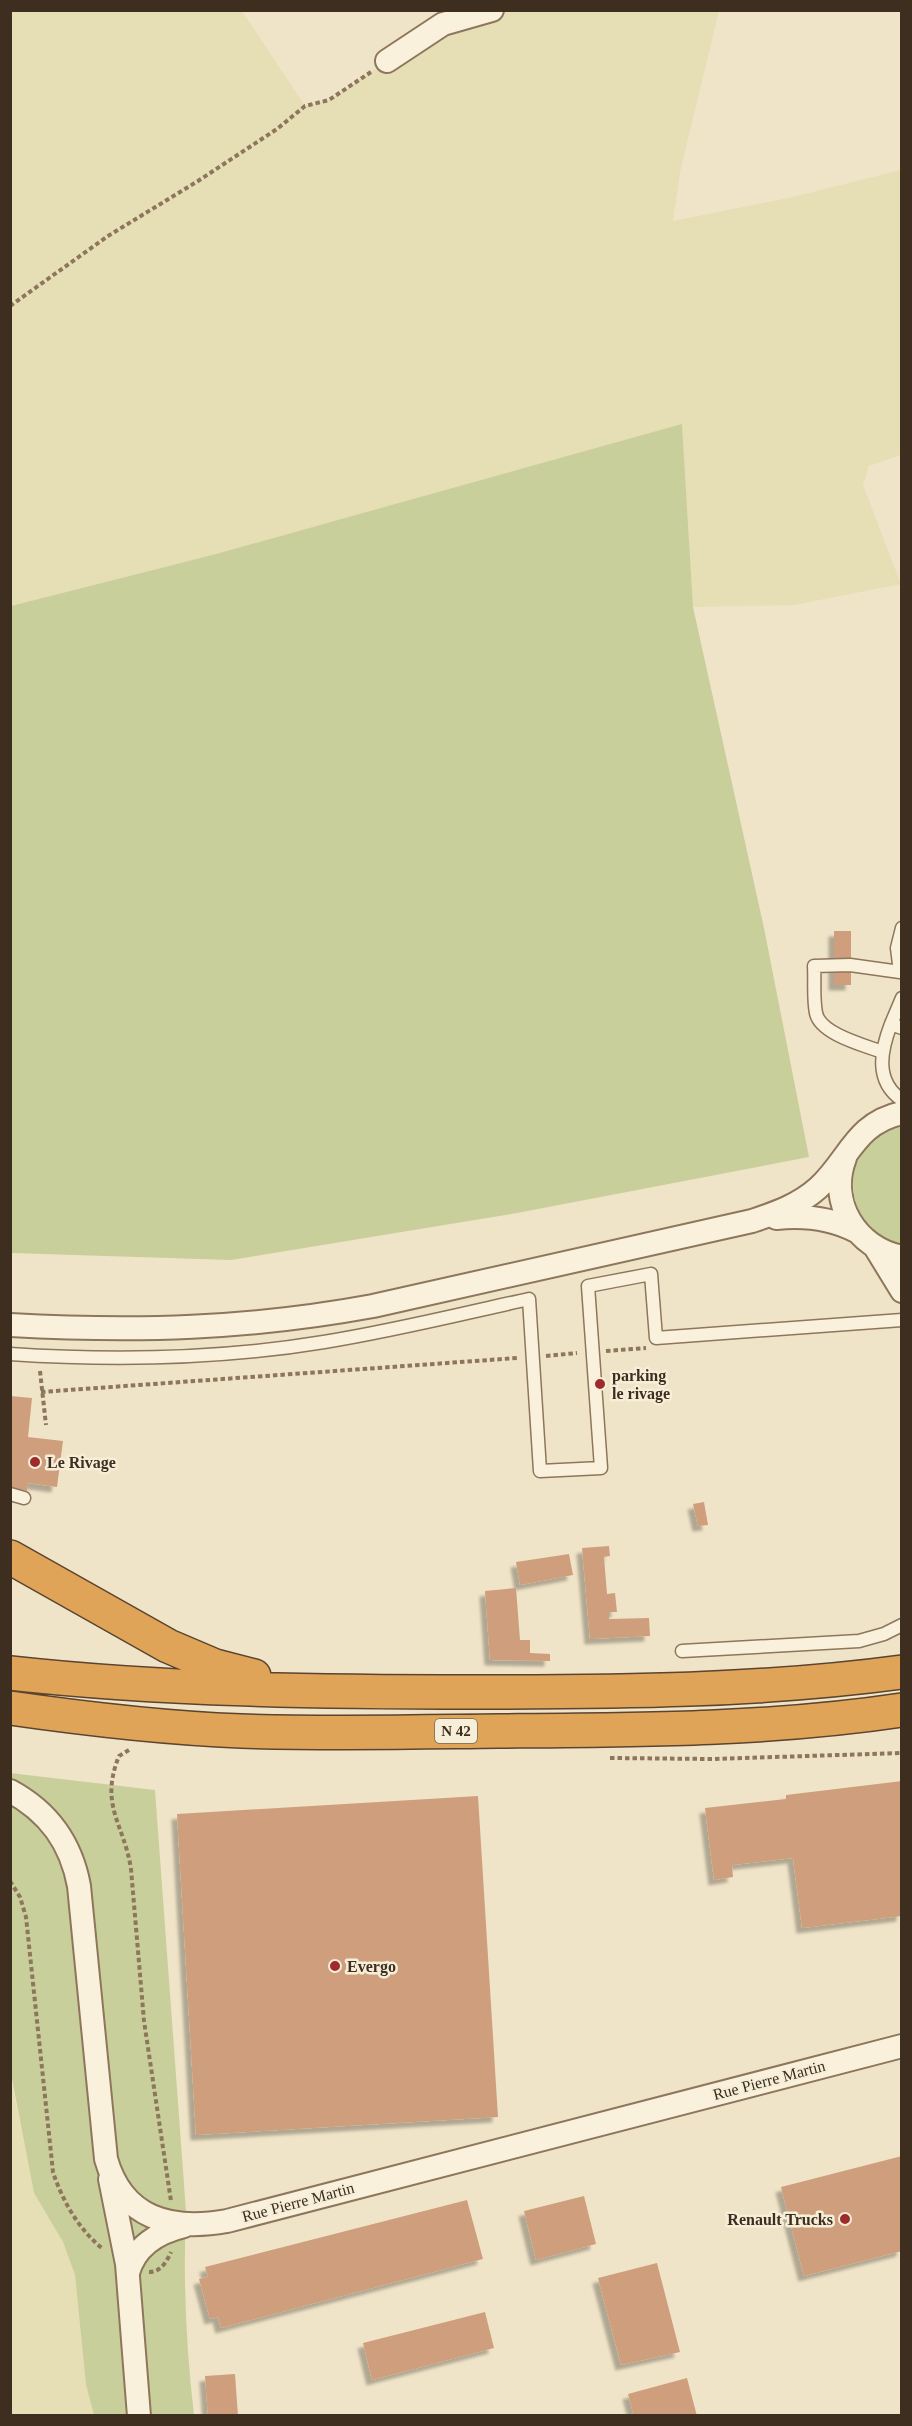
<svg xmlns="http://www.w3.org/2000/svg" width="912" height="2426" viewBox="0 0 912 2426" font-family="'Times New Roman',serif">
  <defs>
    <filter id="shadow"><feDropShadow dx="-5.5" dy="5.5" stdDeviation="1.5" flood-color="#0004"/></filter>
  </defs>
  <rect width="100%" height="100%" fill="#f0e4c8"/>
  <path fill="#e6deb5" d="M11 11H242L305 106 329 100 443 24 492 11H719L680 172 673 221 793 197 901 170V455L869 466 863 485 901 584 794 605 693 607 682 425 216 554 11 606Z
    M10 2074 34 2193 63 2242 75 2275 86 2385 94 2415H11Z"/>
  <path fill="#c9cf9b" d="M682 424 693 607 764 928 809 1157 517 1213 231 1260 11 1253V606L216 554Z
    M901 1127V1245C838 1226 836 1141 901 1127Z
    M10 1773 155 1790 186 2211C183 2279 186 2347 194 2415H94L86 2385 75 2275 63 2242 34 2193 11 2074Z"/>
  <path fill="#cf9f7d" filter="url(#shadow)" d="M834 931H851V985H834Z
    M10 1396 32 1398 28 1437 63 1441 57 1487 28 1483 27 1491 10 1487Z
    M704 1502 708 1525 698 1526 693 1504Z
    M609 1546 610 1556 604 1557 607 1594 615 1593 617 1612H609V1619L649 1618 650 1636 590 1639 582 1548Z
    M569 1554 573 1575 520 1585 516 1562Z
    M516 1588 520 1640H530V1653L550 1654V1661L490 1660 485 1591Z
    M902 1781V1916L802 1928 793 1858 732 1865 733 1877 714 1880 705 1808 786 1799V1795Z
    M478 1796 498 2117 196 2135 177 1814Z
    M902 2156V2251L804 2276 781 2187Z
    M584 2196 596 2244 536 2260 524 2211Z
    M467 2200 483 2259 221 2328 218 2317 210 2319 199 2279 208 2277 205 2267Z
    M657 2263 680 2352 621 2365 598 2278Z
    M485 2312 494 2348 372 2380 363 2343Z
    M235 2374 238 2416H208L205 2376Z
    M687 2378 697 2416H634L628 2394Z"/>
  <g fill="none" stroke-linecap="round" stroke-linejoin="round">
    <g stroke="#8d765c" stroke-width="15">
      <path id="lane" d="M891 1024 902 998
        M902 1028 891 1024C881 1050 874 1081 902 1100
        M882 1052C864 1045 820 1034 816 1013 813 998 815 981 814 966L850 965 900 972 897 948 902 928
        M10 1354C115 1361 221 1359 324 1342 393 1331 461 1314 529 1299L540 1471 601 1468 588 1286 651 1274 656 1338 902 1320
        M10 1494 24 1498
        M682 1651 859 1641 884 1634 902 1625"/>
    </g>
    <g stroke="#8d765c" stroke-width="26">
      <path id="street" d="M387 61 443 24 492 10
        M845 1158C828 1202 856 1248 902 1257
        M776 1218C804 1215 831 1218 856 1231
        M875 1247 902 1291
        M10 1325C137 1332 248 1329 373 1306L752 1221C776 1213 799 1205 818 1188 849 1160 855 1123 902 1113
        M10 1791C49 1812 71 1843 79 1886L106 2159C123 2219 171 2231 227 2221L902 2046
        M110 2179 127 2264 139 2416
        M128 2273C135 2246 159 2232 184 2226"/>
    </g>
    <g stroke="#5b4430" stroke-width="36">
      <path id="highway" d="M10 1557 168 1646 215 1666 254 1676
        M10 1673C165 1690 321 1692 476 1692 618 1692 761 1691 902 1672
        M10 1708C87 1719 163 1728 241 1731 327 1734 413 1732 499 1731 634 1730 768 1730 902 1710"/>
    </g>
    <path stroke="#8d765c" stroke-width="4" stroke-dasharray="4.5 3" stroke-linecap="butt" d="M10 306 108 236 198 181 277 129 305 106 329 100 371 72
      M606 1351 646 1348
      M546 1356 577 1353
      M40 1371 46 1425
      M41 1392 517 1358
      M129 1750 119 1756C99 1806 124 1823 131 1869L144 2021 171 2201
      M610 1758 712 1759 902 1753
      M10 1881 20 1897 26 1917 53 2172C62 2200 79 2230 103 2249
      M149 2272C161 2272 167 2261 171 2252"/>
    <use href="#lane" stroke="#faf1dc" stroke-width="12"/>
    <use href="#street" stroke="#faf1dc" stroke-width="22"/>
    <use href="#highway" stroke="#e0a458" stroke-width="33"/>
  </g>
  <g fill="#9e2a2b" stroke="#f7eed8" stroke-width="2">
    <circle cx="600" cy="1384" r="6"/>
    <circle cx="35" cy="1462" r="6"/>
    <circle cx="335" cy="1966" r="6"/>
    <circle cx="845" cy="2219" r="6"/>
  </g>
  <g text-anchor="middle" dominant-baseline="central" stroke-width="5" stroke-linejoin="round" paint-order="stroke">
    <rect fill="#f7eed8" stroke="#756857" stroke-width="1.5" x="435" y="1719" width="42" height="24" rx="4.5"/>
    <g font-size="15" font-weight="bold" fill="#3d2e20">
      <text x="456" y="1731">N 42</text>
    </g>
    <g font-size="16" font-weight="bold" fill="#3d2e20" stroke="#f7eed8" text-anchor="start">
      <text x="612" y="1375">parking<tspan x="612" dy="18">le rivage</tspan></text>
      <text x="47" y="1462">Le Rivage</text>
      <text x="347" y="1966">Evergo</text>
      <text x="833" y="2219" text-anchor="end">Renault Trucks</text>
    </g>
    <g font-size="16" fill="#3d2e20" stroke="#f7eed8">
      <text transform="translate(769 2080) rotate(-15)">Rue Pierre Martin</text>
      <text transform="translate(298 2202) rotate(-15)">Rue Pierre Martin</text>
    </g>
  </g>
  <rect width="912" height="2426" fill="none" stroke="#3d2e20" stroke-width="24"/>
</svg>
